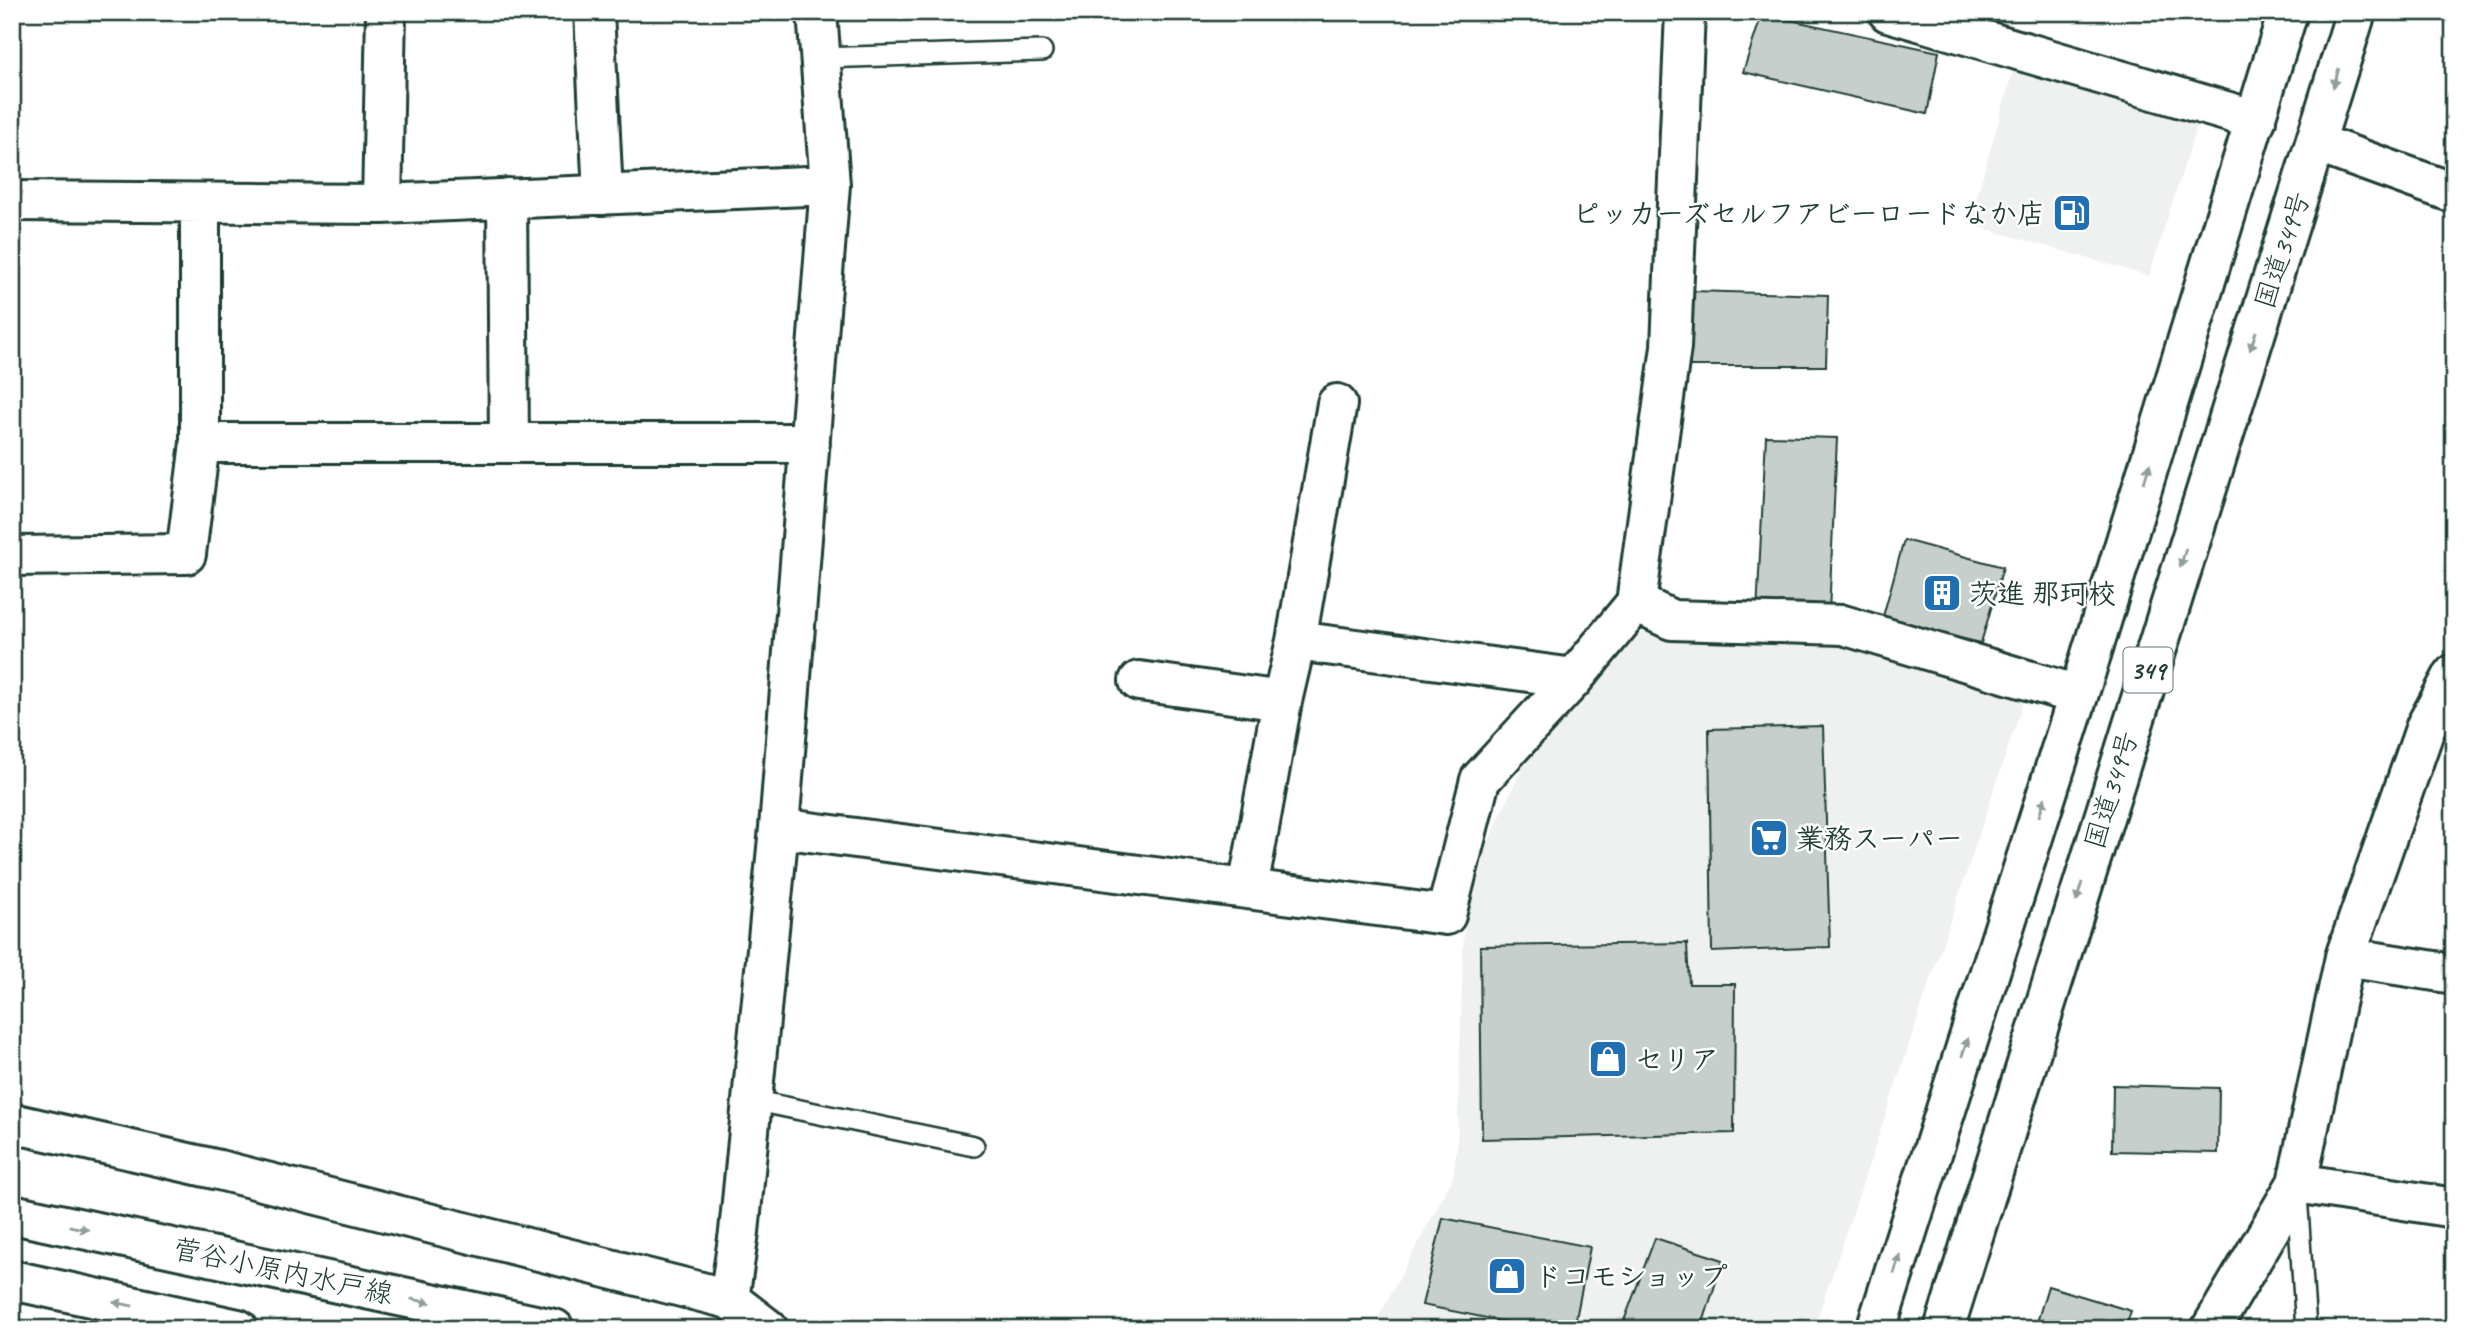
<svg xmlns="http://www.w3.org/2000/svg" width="2466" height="1341" viewBox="0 0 2466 1341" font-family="Caveat,'Klee One',sans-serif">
  <rect width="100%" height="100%" fill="#fff"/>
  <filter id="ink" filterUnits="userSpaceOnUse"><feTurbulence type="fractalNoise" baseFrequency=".0143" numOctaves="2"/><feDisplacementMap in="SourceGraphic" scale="14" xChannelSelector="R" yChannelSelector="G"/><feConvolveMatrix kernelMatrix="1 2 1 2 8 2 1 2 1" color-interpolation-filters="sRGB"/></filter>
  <g filter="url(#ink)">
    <path fill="#eef1f0" d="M2014 67 2197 125 2149 276 1969 224Z
      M1622 633 1851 635 2028 688 1814 1329H1372L1453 1178 1457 1146 1465 895 1531 747Z"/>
    <path fill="#c7cfcc" stroke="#1f3d34" stroke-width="2" d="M1762 14 1939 52 1927 114 1743 72Z
      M1692 291 1828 295 1826 366H1688Z
      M1766 436 1837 438 1829 613H1757Z
      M1904 540 2003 567 1981 643 1882 620Z
      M1823 726 1830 947 1712 952 1709 729Z
      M1687 943 1689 984H1735L1734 1133 1482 1139 1480 946Z
      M2113 1085 2219 1088 2218 1153 2112 1151Z
      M1443 1218 1590 1247 1574 1329H1542L1422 1305Z
      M1655 1238 1723 1260 1701 1329H1621Z
      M2048 1286 2131 1311 2125 1329H2035Z"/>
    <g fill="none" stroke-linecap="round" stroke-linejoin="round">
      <g stroke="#1f3d34" stroke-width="24">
        <path id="service" d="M820 58 1042 51
          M752 1100 974 1146
          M2297 1194 2306 1329"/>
      </g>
      <g stroke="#1f3d34" stroke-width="44">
        <path id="minor" d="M594 12 603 195
          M1888 12 2256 120
          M2316 143 2454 193
          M507 198 509 443
          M12 201 382 204 830 185
          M382 204 386 12
          M200 443H810
          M12 556 186 554 200 443V203
          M1636 603 1672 620 1843 625 2078 695
          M1296 641 1574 678
          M1139 681 1282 701
          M779 828 1446 915 1480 780 1574 678 1636 603 1671 347 1685 12
          M1248 889 1282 701 1296 641 1337 404
          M2345 957 2454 974
          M12 1123 219 1170 729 1299 739 1232 779 828 830 185 817 12
          M2297 1183 2454 1208
          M729 1299 768 1329
          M2211 1329 2297 1183 2345 957 2426 726 2454 674"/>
      </g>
      <g stroke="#1f3d34" stroke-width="44">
        <path id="secondary" d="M12 1214 554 1329
          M12 1280 238 1329"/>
      </g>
      <g stroke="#1f3d34" stroke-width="44">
        <path id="trunk" d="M1876 1329 2086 671 2288 12
          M1944 1329 2356 12"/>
      </g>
      <use href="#service" stroke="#fff" stroke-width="19"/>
      <use href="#minor" stroke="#fff" stroke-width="38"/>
      <use href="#secondary" stroke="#fff" stroke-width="38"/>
      <use href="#trunk" stroke="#fff" stroke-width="38"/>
    </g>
    <defs><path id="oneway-solid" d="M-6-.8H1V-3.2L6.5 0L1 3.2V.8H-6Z" transform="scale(1.75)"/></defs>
    <g fill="#8f9e9a">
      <use href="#oneway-solid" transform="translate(2336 78) rotate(107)"/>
      <use href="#oneway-solid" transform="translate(2253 341) rotate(108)"/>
      <use href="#oneway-solid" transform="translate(2147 473) rotate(-73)"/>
      <use href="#oneway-solid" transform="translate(2183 558) rotate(107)"/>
      <use href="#oneway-solid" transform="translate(2042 807) rotate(-72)"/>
      <use href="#oneway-solid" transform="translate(2079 892) rotate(107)"/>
      <use href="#oneway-solid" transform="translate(1965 1047) rotate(-72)"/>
      <use href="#oneway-solid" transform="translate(79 1228) rotate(12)"/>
      <use href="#oneway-solid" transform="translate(1897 1264) rotate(-73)"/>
      <use href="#oneway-solid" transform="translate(421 1301) rotate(12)"/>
      <use href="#oneway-solid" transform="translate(123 1304) rotate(-168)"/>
    </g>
  </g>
  <defs>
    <g id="fuel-square" transform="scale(2.0125)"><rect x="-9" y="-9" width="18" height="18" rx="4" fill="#1f6fb2" stroke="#fff"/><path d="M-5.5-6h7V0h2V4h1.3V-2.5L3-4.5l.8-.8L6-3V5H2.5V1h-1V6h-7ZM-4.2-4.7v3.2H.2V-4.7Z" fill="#fff"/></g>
    <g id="building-square" transform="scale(2.0125)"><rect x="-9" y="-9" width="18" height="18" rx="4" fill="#1f6fb2" stroke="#fff"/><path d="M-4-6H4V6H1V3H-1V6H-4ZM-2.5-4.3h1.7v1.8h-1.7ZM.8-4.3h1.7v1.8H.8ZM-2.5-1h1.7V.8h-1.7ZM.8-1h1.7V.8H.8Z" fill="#fff"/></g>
    <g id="supermarket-square" transform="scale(2.0125)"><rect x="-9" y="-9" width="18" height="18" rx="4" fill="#1f6fb2" stroke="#fff"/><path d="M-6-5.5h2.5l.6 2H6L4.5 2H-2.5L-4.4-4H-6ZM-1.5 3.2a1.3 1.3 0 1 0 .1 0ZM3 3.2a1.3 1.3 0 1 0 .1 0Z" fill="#fff"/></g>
    <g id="shop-square" transform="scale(2.0125)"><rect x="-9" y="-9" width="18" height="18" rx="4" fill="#1f6fb2" stroke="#fff"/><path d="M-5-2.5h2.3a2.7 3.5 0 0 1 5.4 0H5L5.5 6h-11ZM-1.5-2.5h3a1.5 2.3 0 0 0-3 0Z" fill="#fff"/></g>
  </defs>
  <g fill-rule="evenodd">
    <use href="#fuel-square" x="2072" y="213"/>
    <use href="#building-square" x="1942" y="593"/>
    <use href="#supermarket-square" x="1769" y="838"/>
    <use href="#shop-square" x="1608" y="1059"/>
    <use href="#shop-square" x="1507" y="1276"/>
  </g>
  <g text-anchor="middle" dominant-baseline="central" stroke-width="5" stroke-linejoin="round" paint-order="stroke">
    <rect fill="#fff" stroke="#627771" stroke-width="2" x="2123.5" y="647.5" width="49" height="45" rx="5"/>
    <g font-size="26" font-weight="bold" fill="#1f3d34">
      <text x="2148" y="670">349</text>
    </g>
    <g font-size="28" font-weight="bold" fill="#1f3d34" stroke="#fff" text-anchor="start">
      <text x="2045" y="213" text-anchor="end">ピッカーズセルフアビーロードなか店</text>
      <text x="1969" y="593">茨進 那珂校</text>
      <text x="1796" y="838">業務スーパー</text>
      <text x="1635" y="1059">セリア</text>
      <text x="1534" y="1276">ドコモショップ</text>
    </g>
    <g font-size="28" fill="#1f3d34" stroke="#fff">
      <text transform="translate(2282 250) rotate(-72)">国道349号</text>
      <text transform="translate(2111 790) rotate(-73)">国道349号</text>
      <text transform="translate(283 1271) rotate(12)">菅谷小原内水戸線</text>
    </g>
  </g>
  <rect width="2466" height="1341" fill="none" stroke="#fff" stroke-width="42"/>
  <rect x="21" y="21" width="2424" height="1299" fill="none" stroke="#1f3d34" stroke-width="2.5" filter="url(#ink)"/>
</svg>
